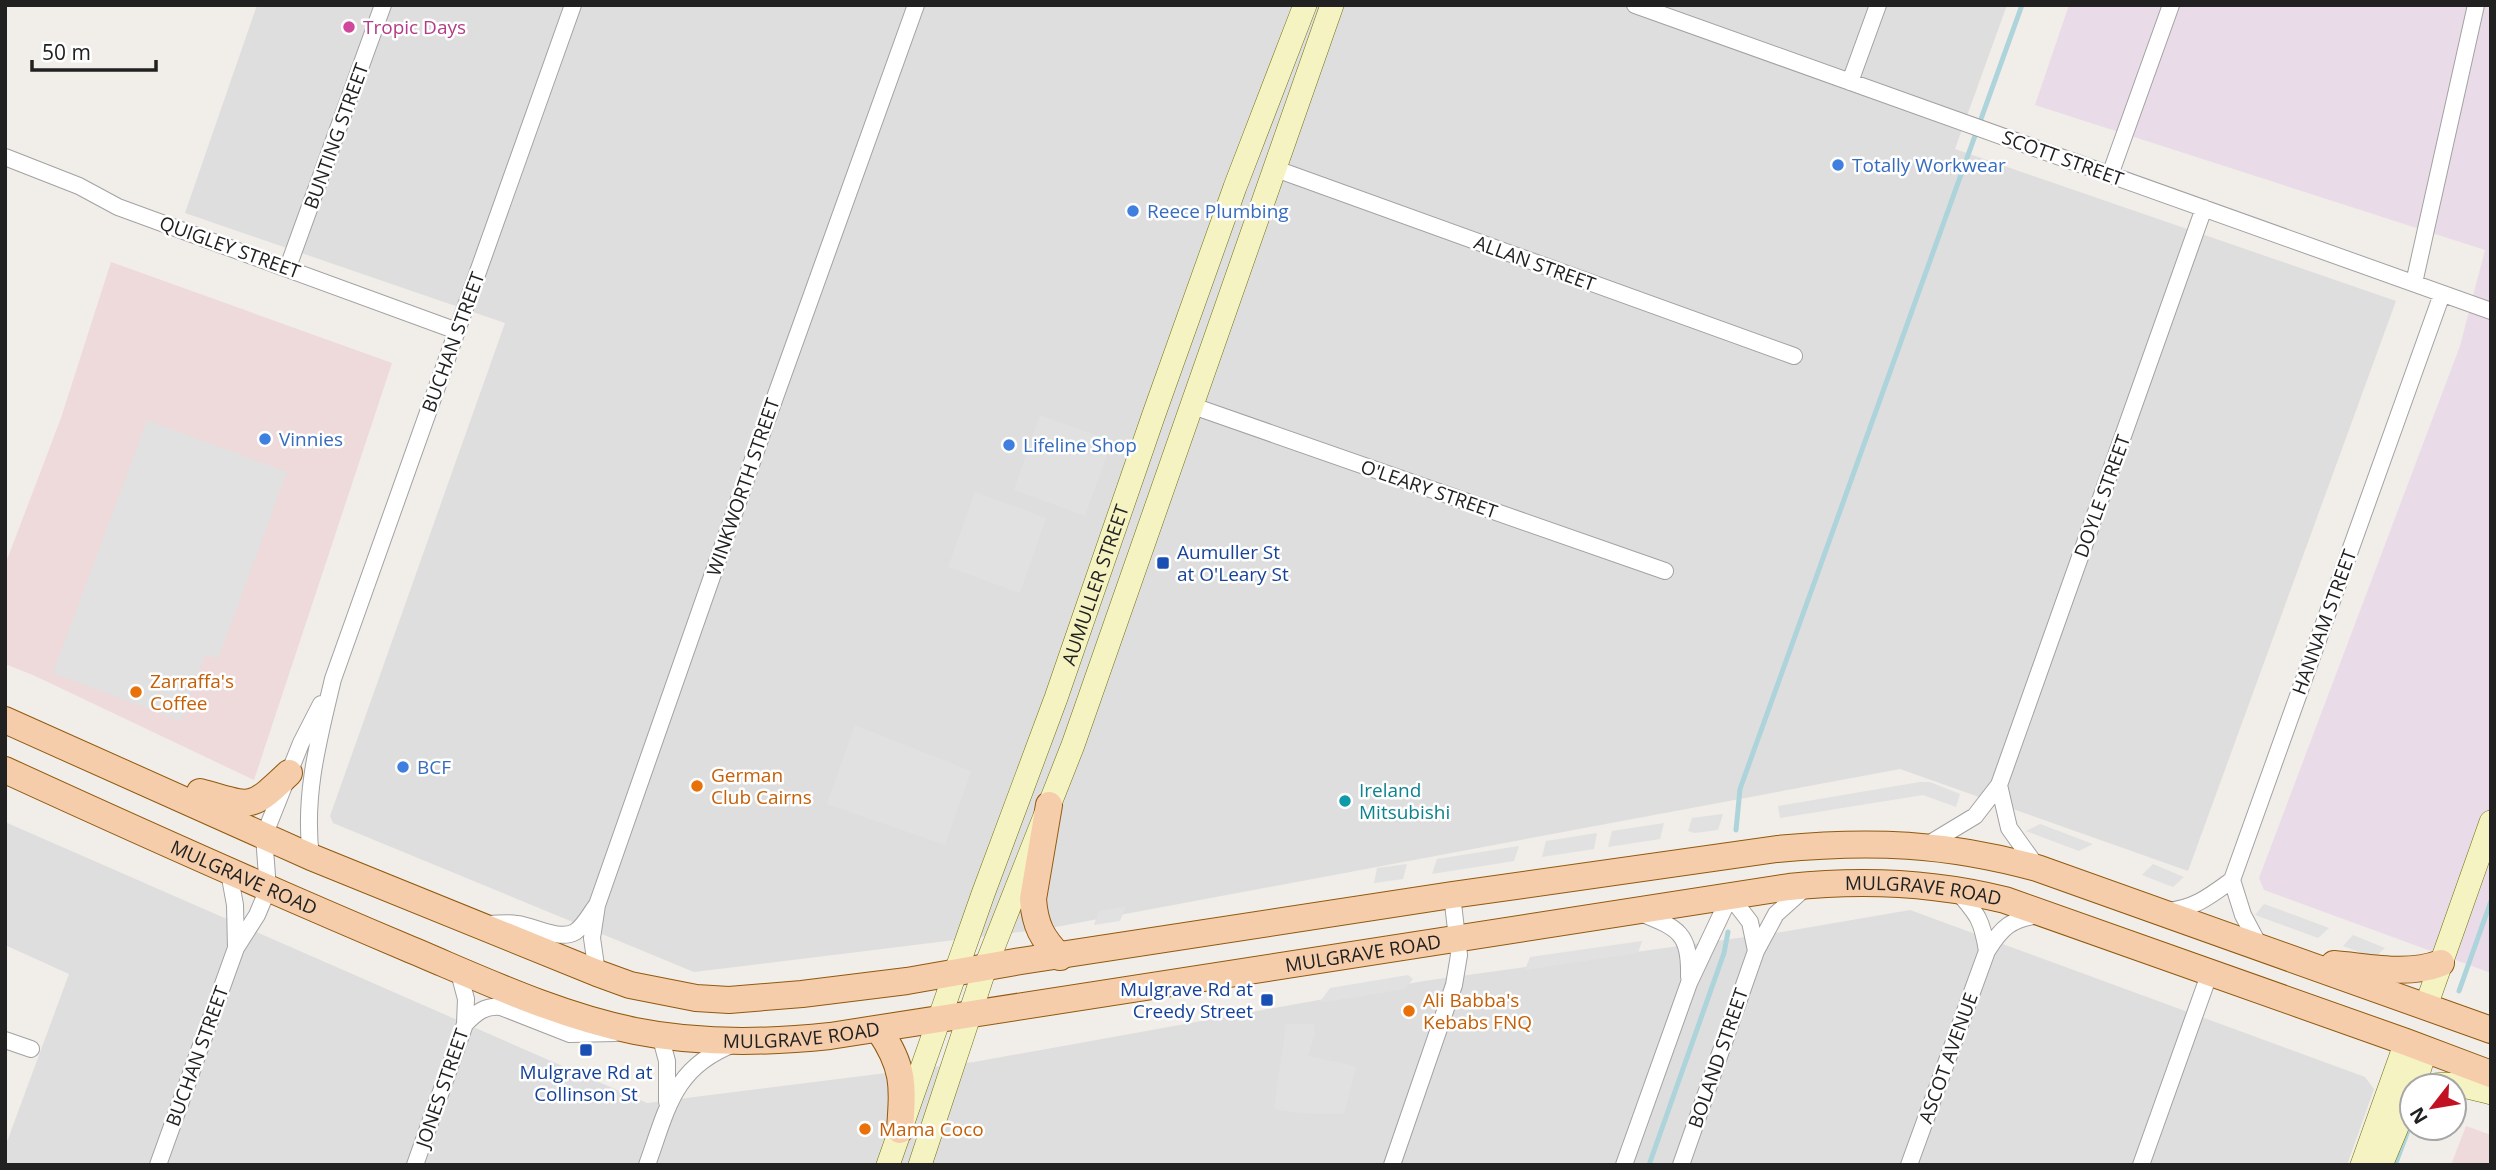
<svg xmlns="http://www.w3.org/2000/svg" width="2496" height="1170" viewBox="0 0 2496 1170" font-family="'Open Sans',sans-serif">
  <rect width="100%" height="100%" fill="#f1ede9"/>
  <path fill="#dfdede" d="M257 5H2007L1955 149 2396 301 2188 871 1900 769 1045 929 694 972 333 823 330 816 505 323 185 213Z
    M5 822 647 1103 974 1062 1424 981 1782 932 1910 910 2365 1077 2374 1089 2347 1165H5V1147L69 974 5 945Z"/>
  <path fill="#efdadb" d="M111 262 392 363 254 780 33 675 5 664V565L61 418Z
    M2466 1126 2491 1135V1165H2451Z"/>
  <path fill="#e9dbe8" d="M2069 5H2491V973L2264 890 2259 878 2460 346 2485 250 2035 105Z"/>
  <path fill="#e1e1e1" d="M1040 415 1112 441 1085 516 1014 490Z
    M147 420 287 472 218 659 205 655 181 721 53 673Z
    M975 492 1046 518 1020 593 948 567Z
    M855 725 971 771 945 845 827 804Z
    M1920 782H1930L1960 794 1956 807 1923 795 1780 818 1778 806Z
    M1723 814 1718 830 1694 833 1688 831 1692 818Z
    M1664 823 1660 839 1608 847 1612 831Z
    M2040 824 2093 844 2079 851 2026 831Z
    M1597 833 1594 849 1542 857 1546 841Z
    M1519 846 1514 861 1432 874 1437 859Z
    M1407 864 1403 879 1374 883 1377 868Z
    M2153 864 2184 877 2173 887 2142 875Z
    M2264 904 2329 928 2318 938 2255 915Z
    M1126 906 1120 921 1094 925 1099 911Z
    M2353 935 2385 948 2374 958 2343 946Z
    M1642 941 1638 953 1525 970 1530 957Z
    M1408 975 1413 979 1405 989 1319 1003 1330 988Z
    M1286 1024H1314L1315 1033 1308 1056 1356 1066 1344 1114 1297 1113 1274 1109Z"/>
  <g fill="none" stroke-linecap="round" stroke-linejoin="round">
    <path stroke="#add4da" stroke-width="5" d="M1736 830 1740 789 2022 5
      M2459 991 2491 901
      M1649 1165 1724 953 1728 932
      M2395 1165 2412 1120"/>
    <g stroke="#a2a2a2" stroke-width="18">
      <path id="street" d="M1635 5 2491 311
        M1850 82 1878 5
        M5 157 79 186 118 207 457 331
        M1276 169 1794 356
        M2110 175 2171 5
        M288 267 383 5
        M2414 283 2476 5
        M1193 406 1665 571
        M1999 785 2009 828 2037 867
        M1927 845 1975 816 1999 785 2204 208
        M311 857C303 795 319 738 333 679L573 5
        M229 872 235 905 236 948
        M1958 892C1978 915 1982 920 1987 951
        M2166 911C2194 909 2210 896 2232 880
        M1638 912C1678 928 1690 932 1689 977
        M489 924C498 924 508 922 517 924 534 926 559 941 575 932 584 926 590 914 596 906
        M2261 949 2243 915 2232 880 2442 294
        M597 973 592 938 597 905 764 428 916 5
        M465 1024C476 1013 485 1005 501 1007L570 1034 615 1033
        M660 1035 667 1061V1102
        M5 1040 31 1049
        M158 1165 236 948 257 915 268 889 264 836 301 743 321 704
        M415 1165 465 1024 466 999 458 969
        M647 1165C667 1110 673 1067 734 1044
        M1392 1165 1454 985 1459 955 1452 895
        M1624 1165 1689 983 1730 896 1750 922 1756 951
        M1681 1165 1756 951 1776 914 1805 888
        M1909 1165 1987 951C2002 927 2011 919 2039 915
        M2141 1165 2210 972"/>
    </g>
    <g stroke="#70720f" stroke-width="24">
      <g id="secondary">
        <path d="M2426 1006 2491 822"/>
        <path d="M2414 1086 2426 1049"/>
        <path d="M2428 1086C2451 1081 2469 1087 2491 1093"/>
        <path id="s1" d="M888 1165 983 894 1056 698 1154 414 1235 187 1305 5"/>
        <path d="M920 1165 985 968 1073 745 1332 5"/>
        <path d="M2362 1165 2406 1042"/>
        <path d="M2381 1165 2412 1091"/>
      </g>
    </g>
    <g stroke="#91590d" stroke-width="28">
      <g id="primary">
        <path d="M5 720 311 857 597 973 630 985 696 998 729 1000 802 994 907 981 1021 961 1452 895 1777 849C1871 840 1945 843 2037 868L2491 1030"/>
        <path id="s2" d="M5 770C138 831 272 891 407 948 481 979 556 1015 635 1031 699 1044 764 1043 830 1036L1789 887C1862 879 1933 882 2005 900L2406 1042 2491 1074"/>
        <path d="M200 792C252 806 248 812 289 773"/>
        <path d="M1049 805 1033 899C1035 926 1042 938 1060 957"/>
        <path d="M2334 964C2369 967 2407 976 2441 963"/>
        <path d="M879 1030C905 1068 903 1086 900 1130"/>
      </g>
    </g>
    <use href="#street" stroke="#fff" stroke-width="16"/>
    <use href="#secondary" stroke="#f5f3c2" stroke-width="23"/>
    <use href="#primary" stroke="#f5cdaa" stroke-width="26"/>
  </g>
  <circle fill="#d1479c" stroke="#fff" stroke-width="2.5" cx="349" cy="27" r="7"/>
  <g fill="#3f7fe0" stroke="#fff" stroke-width="2.5">
    <circle cx="1838" cy="165" r="7"/>
    <circle cx="1133" cy="211" r="7"/>
    <circle cx="265" cy="439" r="7"/>
    <circle cx="1009" cy="445" r="7"/>
    <circle cx="403" cy="767" r="7"/>
  </g>
  <g fill="#1a4fb4" stroke="#fff" stroke-width="2.5">
    <rect x="1156" y="556" width="14" height="14" rx="3.5"/>
    <rect x="1260" y="993" width="14" height="14" rx="3.5"/>
    <rect x="579" y="1043" width="14" height="14" rx="3.5"/>
  </g>
  <g fill="#e8710a" stroke="#fff" stroke-width="2.5">
    <circle cx="136" cy="692" r="7"/>
    <circle cx="697" cy="786" r="7"/>
    <circle cx="1409" cy="1011" r="7"/>
    <circle cx="865" cy="1129" r="7"/>
  </g>
  <circle fill="#0f9aa8" stroke="#fff" stroke-width="2.5" cx="1345" cy="801" r="7"/>
  <g text-anchor="middle" dominant-baseline="central" stroke-width="5" stroke-linejoin="round" paint-order="stroke">
    <g font-size="19" fill="#b23c85" stroke="#fff" text-anchor="start">
      <text x="363" y="27">Tropic Days</text>
    </g>
    <g font-size="19" fill="#212121" stroke="#fff">
      <text transform="translate(336 136) rotate(-70)">BUNTING STREET</text>
      <text transform="translate(2063 158) rotate(20)">SCOTT STREET</text>
      <text transform="translate(230 247) rotate(20)">QUIGLEY STREET</text>
      <text transform="translate(1535 263) rotate(20)">ALLAN STREET</text>
      <text transform="translate(453 342) rotate(-70)">BUCHAN STREET</text>
      <text transform="translate(743 487) rotate(-71)">WINKWORTH STREET</text>
      <text transform="translate(1429 489) rotate(19)">O'LEARY STREET</text>
      <text transform="translate(2102 496) rotate(-70)">DOYLE STREET</text>
      <text stroke="none"><textPath href="#s1" startOffset="616">AUMULLER STREET</textPath></text>
      <text transform="translate(2324 622) rotate(-70)">HANNAM STREET</text>
      <text stroke="none"><textPath href="#s2" startOffset="262">MULGRAVE ROAD</textPath></text>
      <text stroke="none"><textPath href="#s2" startOffset="1984">MULGRAVE ROAD</textPath></text>
      <text stroke="none"><textPath href="#s2" startOffset="1418">MULGRAVE ROAD</textPath></text>
      <text stroke="none"><textPath href="#s2" startOffset="850">MULGRAVE ROAD</textPath></text>
      <text transform="translate(197 1056) rotate(-70)">BUCHAN STREET</text>
      <text transform="translate(1718 1058) rotate(-71)">BOLAND STREET</text>
      <text transform="translate(1948 1058) rotate(-70)">ASCOT AVENUE</text>
      <text transform="translate(442 1088) rotate(-71)">JONES STREET</text>
    </g>
    <g font-size="19" fill="#366cbe" stroke="#fff" text-anchor="start">
      <text x="1852" y="165">Totally Workwear</text>
      <text x="1147" y="211">Reece Plumbing</text>
      <text x="279" y="439">Vinnies</text>
      <text x="1023" y="445">Lifeline Shop</text>
      <text x="417" y="767">BCF</text>
    </g>
    <g font-size="19" fill="#164399" stroke="#fff" text-anchor="start">
      <text x="1177" y="552">Aumuller St<tspan x="1177" dy="22">at O'Leary St</tspan></text>
      <text x="1253" y="989" text-anchor="end">Mulgrave Rd at<tspan x="1253" dy="22">Creedy Street</tspan></text>
      <text x="586" y="1072" text-anchor="middle">Mulgrave Rd at<tspan x="586" dy="22">Collinson St</tspan></text>
    </g>
    <g font-size="19" fill="#c56008" stroke="#fff" text-anchor="start">
      <text x="150" y="681">Zarraffa's<tspan x="150" dy="22">Coffee</tspan></text>
      <text x="711" y="775">German<tspan x="711" dy="22">Club Cairns</tspan></text>
      <text x="1423" y="1000">Ali Babba's<tspan x="1423" dy="22">Kebabs FNQ</tspan></text>
      <text x="879" y="1129">Mama Coco</text>
    </g>
    <g font-size="19" fill="#0d838f" stroke="#fff" text-anchor="start">
      <text x="1359" y="790">Ireland<tspan x="1359" dy="22">Mitsubishi</tspan></text>
    </g>
  </g>
  <rect width="2496" height="1170" fill="none" stroke="#212121" stroke-width="14"/>
  <g transform="translate(2433 1107) rotate(239)"><circle r="33" fill="#ffffff" stroke="#a6a6a6" stroke-width="2"/>
  <path d="M0-5L12 26L0 18L-12 26Z" fill="#c11122"/>
  <text y="-10" font-size="19" font-weight="bold" text-anchor="middle" fill="#212121">N</text>
  </g>
  <path d="M32 60v10h124v-10" fill="none" stroke="#212121" stroke-width="3.5"/>
  <text x="42" y="60" font-size="21" fill="#212121" stroke="#ffffff" stroke-width="5" paint-order="stroke">50 m</text>
</svg>
